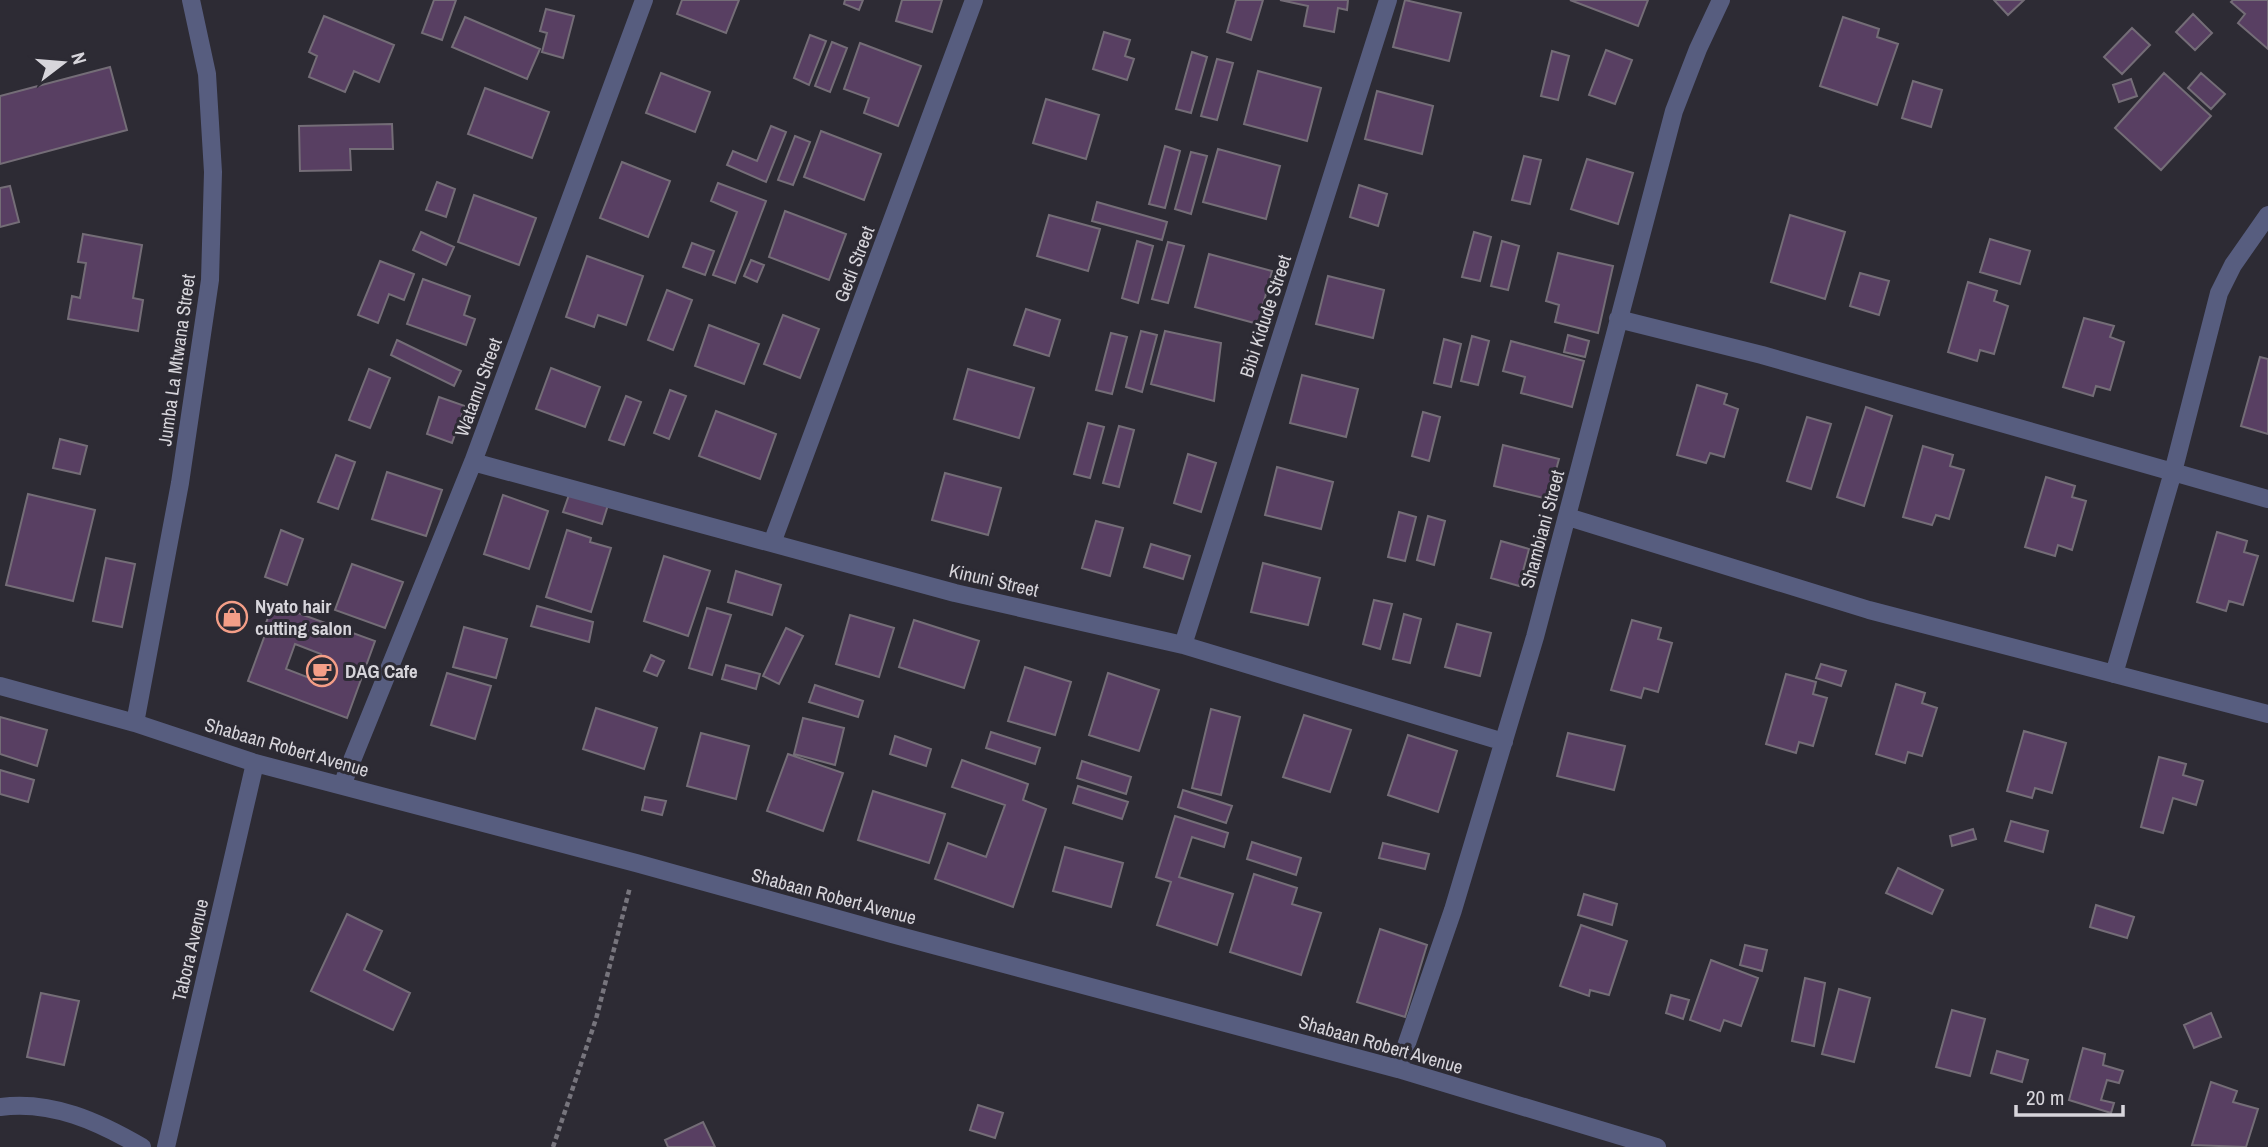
<svg xmlns="http://www.w3.org/2000/svg" width="2268" height="1147" viewBox="0 0 2268 1147" font-family="'Archivo Narrow',sans-serif">
  <rect width="100%" height="100%" fill="#2d2b34"/>
  <path fill="#583f62" stroke="#746d77" stroke-width="2" fill-rule="evenodd" d="M434 0H456L442 40 422 33Z
    M682 0H739L726 33 677 14Z
    M845 0H863L859 10 844 4Z
    M902 0H942L932 32 896 21Z
    M1236 0H1263L1251 40 1227 32Z
    M1280 0H1348L1347 10 1338 8 1334 32 1304 26 1308 6Z
    M1405 0 1461 13 1449 61 1393 47Z
    M1570 0H1648L1638 26Z
    M1994 0H2024L2008 15Z
    M2233 0H2268V49L2238 23 2245 14 2231 2Z
    M546 9 574 16 563 58 542 52 547 33 540 31Z
    M2193 14 2212 33 2195 50 2176 32Z
    M324 16 394 45 379 82 354 71 345 92 309 77 317 56 309 52Z
    M465 17 540 49 527 79 452 47Z
    M1843 17 1879 29 1877 37 1898 44 1877 105 1820 86Z
    M2132 28 2150 45 2122 74 2104 57Z
    M1104 32 1130 40 1125 56 1134 59 1127 80 1093 69Z
    M810 35 826 41 809 85 794 78Z
    M832 42 847 48 830 92 815 86Z
    M860 43 921 66 898 126 864 113 869 98 844 89Z
    M1606 50 1632 60 1615 104 1589 95Z
    M1552 51 1569 56 1558 100 1541 96Z
    M1192 52 1207 57 1191 113 1176 109Z
    M1217 59 1233 63 1217 120 1201 116Z
    M110 67 127 130 0 164V96Z
    M1258 71 1321 88 1307 141 1244 124Z
    M661 73 710 92 695 132 646 113Z
    M2164 73 2211 116 2161 170 2115 128Z
    M2201 73 2225 94 2211 109 2188 88Z
    M2131 79 2137 96 2119 102 2113 85Z
    M1913 81 1942 90 1931 127 1902 118Z
    M485 88 549 112 532 158 468 134Z
    M1377 91 1433 106 1422 154 1365 139Z
    M1046 99 1099 115 1086 159 1033 143Z
    M392 124 393 149H350L351 170 300 171 299 126Z
    M771 126 786 132 766 182 727 165 733 151 757 161Z
    M821 131 881 154 864 200 804 177Z
    M795 136 810 142 793 185 778 180Z
    M1165 146 1180 151 1165 208 1149 204Z
    M1218 149 1280 166 1266 219 1203 202Z
    M1191 152 1207 156 1191 214 1175 209Z
    M1524 156 1541 160 1530 204 1512 200Z
    M1587 159 1633 173 1618 224 1571 209Z
    M622 162 670 181 648 237 600 218Z
    M437 182 455 189 446 217 426 210Z
    M718 183 766 201 735 283 713 275 737 212 711 201Z
    M1359 185 1387 194 1378 226 1350 217Z
    M10 186 19 222 0 227V188Z
    M474 195 536 218 519 265 458 242Z
    M1097 202 1167 222 1162 240 1092 221Z
    M785 211 846 234 829 280 769 257Z
    M1049 215 1100 229 1088 271 1037 256Z
    M1790 215 1845 232 1825 299 1771 282Z
    M421 232 454 247 446 265 413 250Z
    M1474 232 1491 237 1480 281 1462 277Z
    M83 234 142 245 133 298 143 300 138 331 68 319 72 296 80 298 86 263 78 262Z
    M1990 239 2030 251 2020 284 1980 272Z
    M1137 241 1153 246 1138 303 1122 298Z
    M1502 241 1519 246 1508 290 1491 286Z
    M1168 242 1184 246 1168 303 1152 299Z
    M692 243 714 251 705 275 683 267Z
    M1558 253 1613 266 1598 333 1555 322 1559 305 1546 301Z
    M1209 254 1272 271 1258 324 1195 307Z
    M587 256 643 276 626 325 598 315 594 327 566 317Z
    M751 260 764 265 757 282 744 276Z
    M380 261 414 274 404 300 389 294 378 323 358 315Z
    M1860 273 1889 281 1879 315 1850 306Z
    M1328 276 1384 290 1373 338 1316 324Z
    M423 279 470 296 464 315 475 319 466 345 407 324Z
    M1968 282 1997 291 1994 301 2008 306 1994 354 1980 350 1977 361 1948 352Z
    M667 290 692 300 673 350 648 340Z
    M1026 309 1060 320 1049 356 1014 345Z
    M783 315 819 329 800 378 764 364Z
    M2084 318 2114 326 2110 337 2124 342 2110 390 2096 386 2093 396 2063 387Z
    M709 325 759 344 744 384 695 366Z
    M1141 331 1157 335 1142 392 1126 387Z
    M1165 331 1221 343 1214 401 1151 384Z
    M1111 333 1127 337 1112 394 1096 390Z
    M1568 335 1589 341 1585 357 1564 352Z
    M1472 336 1489 341 1478 385 1461 381Z
    M1444 339 1461 344 1451 387 1434 383Z
    M397 340 461 371 454 386 391 355Z
    M1511 341 1584 361 1572 407 1521 393 1525 377 1503 371Z
    M2260 357 2268 359V434L2241 426Z
    M551 368 600 387 585 427 536 409Z
    M369 369 390 378 370 428 349 420Z
    M968 369 1034 388 1019 438 954 419Z
    M1302 375 1358 389 1346 437 1290 423Z
    M1697 385 1727 394 1724 404 1738 409 1724 457 1710 453 1706 463 1677 455Z
    M670 390 686 396 669 439 654 433Z
    M626 396 641 402 624 445 609 440Z
    M439 397 465 406 452 443 427 434Z
    M1866 407 1892 416 1864 506 1837 497Z
    M716 411 776 434 760 479 699 456Z
    M1423 412 1440 417 1429 461 1412 456Z
    M1807 417 1831 424 1811 489 1787 481Z
    M1088 423 1104 427 1090 478 1074 474Z
    M1119 426 1134 430 1119 487 1103 483Z
    M60 439 87 446 80 474 53 468Z
    M1503 445 1559 459 1548 499 1494 486Z
    M1923 446 1953 455 1950 466 1964 470 1949 519 1936 515 1932 525 1903 517Z
    M1188 454 1216 463 1201 512 1174 503Z
    M336 455 355 462 338 509 318 502Z
    M1277 467 1333 482 1321 529 1265 515Z
    M387 472 442 490 426 536 372 519Z
    M945 473 1001 488 988 535 932 520Z
    M2046 477 2075 486 2072 497 2086 501 2072 550 2058 545 2055 556 2025 547Z
    M570 492 608 505 602 524 563 512Z
    M28 494 95 510 73 601 6 585Z
    M503 495 548 511 529 569 484 554Z
    M1399 512 1416 517 1405 561 1388 557Z
    M1428 516 1445 521 1434 565 1417 560Z
    M1096 521 1123 528 1110 576 1082 568Z
    M281 530 303 539 287 585 265 577Z
    M567 530 591 538 590 542 611 548 591 612 546 597Z
    M2217 532 2247 541 2244 552 2258 556 2243 605 2229 601 2226 611 2197 602Z
    M1501 541 1529 549 1519 586 1491 578Z
    M1151 544 1190 556 1183 579 1144 567Z
    M664 556 710 571 688 636 644 621Z
    M106 558 135 564 122 627 93 621Z
    M1263 563 1320 578 1308 625 1251 612Z
    M352 564 403 582 385 628 335 610Z
    M736 571 781 585 772 615 728 602Z
    M1374 600 1392 604 1380 649 1363 644Z
    M273 604 375 641 347 718 248 681 269 624 266 623ZM295 644 321 654 312 679 286 669Z
    M537 606 593 622 589 642 531 626Z
    M707 608 731 615 712 675 689 668Z
    M1404 614 1421 619 1410 663 1393 659Z
    M850 615 894 628 879 677 836 664Z
    M914 620 979 641 964 688 899 667Z
    M1632 620 1661 628 1658 639 1672 643 1658 692 1644 688 1641 698 1611 690Z
    M1457 624 1491 633 1480 676 1445 667Z
    M464 627 507 639 496 678 453 667Z
    M786 628 803 636 779 684 763 676Z
    M651 655 664 661 657 676 644 671Z
    M1821 664 1846 671 1841 686 1816 678Z
    M726 665 760 674 756 689 722 679Z
    M1025 667 1071 682 1055 735 1008 721Z
    M447 673 491 686 475 739 431 725Z
    M1108 673 1159 690 1139 751 1089 735Z
    M1786 674 1816 682 1813 694 1827 698 1813 746 1799 742 1796 753 1766 744Z
    M1896 684 1925 693 1922 703 1937 708 1922 756 1908 752 1905 763 1876 754Z
    M815 685 863 701 858 717 809 702Z
    M596 708 657 728 644 769 583 749Z
    M1211 709 1240 717 1221 795 1192 788Z
    M1304 715 1351 730 1330 792 1283 777Z
    M0 717 47 730 37 766 0 754Z
    M803 718 844 728 835 765 794 754Z
    M2024 731 2066 743 2052 793 2035 788 2032 798 2007 791Z
    M991 732 1040 748 1035 764 986 748Z
    M701 733 749 746 736 799 687 786Z
    M1568 733 1625 746 1614 790 1557 776Z
    M1408 735 1457 751 1438 812 1388 795Z
    M895 736 931 749 926 766 890 754Z
    M788 754 843 773 823 831 767 811Z
    M2159 757 2186 764 2183 775 2203 781 2196 805 2173 798 2163 833 2141 827Z
    M962 760 1028 784 1023 800 1046 809 1013 907 935 879 948 843 986 857 1005 805 952 787Z
    M1082 761 1131 777 1126 794 1077 778Z
    M0 770 34 780 28 802 0 794Z
    M1078 786 1128 802 1122 819 1073 803Z
    M1183 790 1232 806 1226 823 1178 807Z
    M873 791 945 814 929 863 858 840Z
    M645 797 666 801 662 815 642 810Z
    M1175 816 1228 833 1224 847 1192 837 1179 877 1233 894 1217 945 1157 925 1171 882 1156 877Z
    M2011 821 2048 831 2043 852 2005 841Z
    M1973 829 1976 839 1952 846 1950 836Z
    M1252 842 1301 858 1296 875 1247 859Z
    M1383 843 1429 854 1425 869 1379 858Z
    M1065 847 1123 863 1111 907 1053 891Z
    M1898 868 1943 890 1932 914 1886 893Z
    M1254 874 1297 888 1292 904 1321 913 1301 975 1230 952Z
    M1584 894 1617 904 1612 925 1578 915Z
    M2096 905 2134 917 2127 938 2090 927Z
    M347 914 382 931 364 970 410 993 393 1030 311 991Z
    M1581 925 1627 941 1609 995 1590 990 1589 996 1560 986Z
    M1380 929 1427 945 1405 1017 1357 1002Z
    M1745 945 1767 950 1762 971 1740 965Z
    M1711 960 1758 978 1741 1026 1724 1020 1720 1031 1690 1020Z
    M1805 978 1825 983 1814 1046 1792 1041Z
    M1839 989 1870 998 1854 1062 1822 1054Z
    M41 993 79 1001 64 1065 27 1057Z
    M1671 995 1689 1000 1683 1019 1666 1013Z
    M1952 1010 1985 1019 1970 1076 1936 1067Z
    M2211 1013 2221 1037 2194 1048 2184 1025Z
    M2083 1048 2105 1054 2103 1065 2123 1071 2119 1083 2107 1080 2101 1100 2114 1103 2111 1113 2069 1100Z
    M1997 1051 2028 1060 2022 1082 1991 1073Z
    M2211 1082 2237 1091 2233 1102 2258 1109 2246 1147 2192 1145Z
    M978 1105 1003 1113 995 1138 970 1130Z
    M703 1122 715 1147H668L665 1140Z"/>
  <g fill="none" stroke-linecap="round" stroke-linejoin="round">
    <path stroke="#77757d" stroke-width="4.5" stroke-dasharray="5 3.5" stroke-linecap="butt" d="M553 1147 596 1019 630 887"/>
    <path stroke="#575d7f" stroke-width="18" d="M1618 319 1762 355 2268 499
      M473 462 955 593 1183 645 1504 742
      M1568 517 1869 610 2268 714
      M772 543 974 0
      M1183 645 1388 0
      M2114 674 2173 472 2219 293 2233 265 2268 215
      M0 686 135 723 255 763 636 863 892 934 1398 1069 1657 1147
      M135 723 180 483 210 280 213 172 207 74 191 0
      M342 785 473 462 644 0
      M1398 1069 1453 910 1535 637 1674 111 1698 49 1721 0
      M0 1107C52 1100 99 1122 142 1147
      M166 1147 255 763"/>
  </g>
  <defs>
    <g id="shop-ring" transform="scale(1.575)"><circle r="9.5" fill="#2d2b34" stroke="#f49e87" stroke-width="1.5"/><path d="M-5-2.5h2.3a2.7 3.5 0 0 1 5.4 0H5L5.5 6h-11ZM-1.5-2.5h3a1.5 2.3 0 0 0-3 0Z" fill="#f49e87"/></g>
    <g id="cafe-ring" transform="scale(1.575)"><circle r="9.5" fill="#2d2b34" stroke="#f49e87" stroke-width="1.5"/><path d="M-5.5-4.5H6V0H3Q3 3.5 0 3.5H-2.5Q-5.5 3.5-5.5 0ZM3-3.2v2h1.7v-2ZM-6 4.5H4V6H-6Z" fill="#f49e87"/></g>
  </defs>
  <g fill-rule="evenodd">
    <use href="#shop-ring" x="232" y="617"/>
    <use href="#cafe-ring" x="322" y="671"/>
  </g>
  <g text-anchor="middle" dominant-baseline="central" stroke-width="6" stroke-linejoin="round" paint-order="stroke">
    <g font-size="19" fill="#d7d5db" stroke="#2d2b34">
      <text transform="translate(854 264) rotate(-69)">Gedi Street</text>
      <text transform="translate(1265 316) rotate(-72)">Bibi Kidude Street</text>
      <text transform="translate(176 360) rotate(-82)">Jumba La Mtwana Street</text>
      <text transform="translate(478 387) rotate(-70)">Watamu Street</text>
      <text transform="translate(1542 529) rotate(-75)">Shambiani Street</text>
      <text transform="translate(994 580) rotate(13)">Kinuni Street</text>
      <text transform="translate(287 747) rotate(16)">Shabaan Robert Avenue</text>
      <text transform="translate(834 896) rotate(15)">Shabaan Robert Avenue</text>
      <text transform="translate(190 950) rotate(-77)">Tabora Avenue</text>
      <text transform="translate(1381 1044) rotate(16)">Shabaan Robert Avenue</text>
    </g>
    <g font-size="19" font-weight="bold" fill="#d7d5db" stroke="#2d2b34" text-anchor="start">
      <text x="255" y="606">Nyato hair<tspan x="255" dy="22">cutting salon</tspan></text>
      <text x="345" y="671">DAG Cafe</text>
    </g>
  </g>
  <g transform="translate(63 63) rotate(74)" stroke="#2d2b34" stroke-width="5" paint-order="stroke">
  <path d="M0-5L12 26L0 18L-12 26Z" fill="#d7d5db"/>
  <text y="-10" font-size="19" font-weight="bold" text-anchor="middle" fill="#d7d5db">N</text>
  </g>
  <path d="M2016 1105v10h107v-10" fill="none" stroke="#d7d5db" stroke-width="3.5"/>
  <text x="2026" y="1105" font-size="21" fill="#d7d5db" stroke="#2d2b34" stroke-width="5" paint-order="stroke">20 m</text>
</svg>
